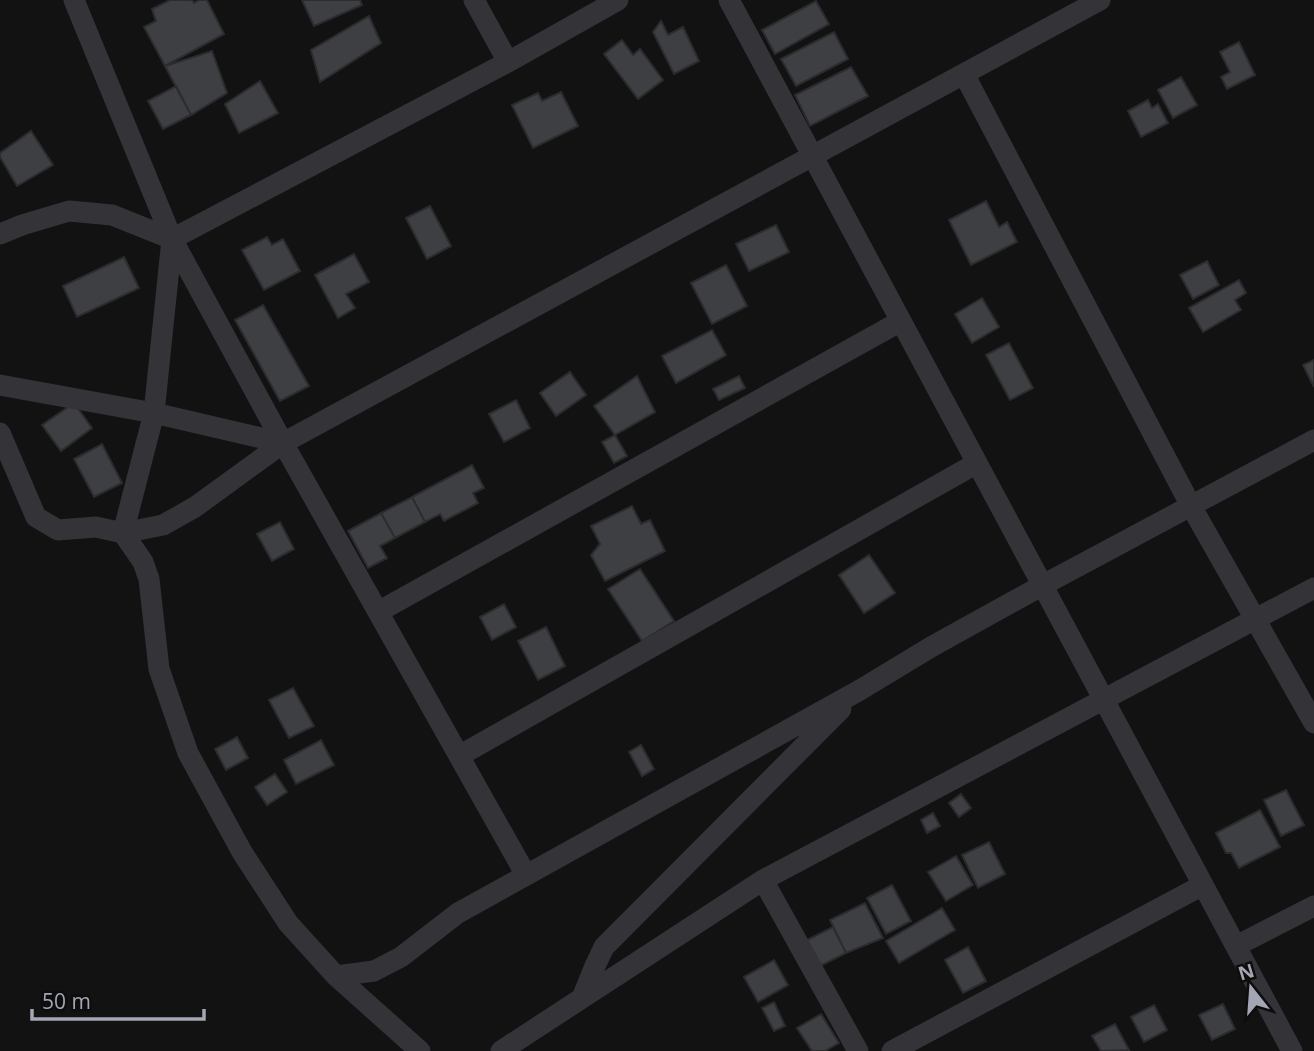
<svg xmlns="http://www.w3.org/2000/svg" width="1314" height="1051" viewBox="0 0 1314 1051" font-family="'Open Sans',sans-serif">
  <rect width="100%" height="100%" fill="#121213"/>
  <path fill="#3e3f43" stroke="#2c2c2f" stroke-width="2" d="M170 0H192L194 3 199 0H207L224 34 165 66 144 27 156 21 152 9Z
    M302 0H360L362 5 314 26Z
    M816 1 829 24 775 54 762 30Z
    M369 16 381 43 320 82 311 50Z
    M661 21 668 35 683 27 699 61 674 74 653 32Z
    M834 32 848 59 796 86 781 59Z
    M622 40 633 55 640 49 663 80 638 99 604 54Z
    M1239 42 1255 75 1227 89 1221 77 1230 72 1220 52Z
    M212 51 227 93 191 115 165 66Z
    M851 67 868 96 810 126 795 95Z
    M1181 77 1197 105 1173 118 1158 90Z
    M260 81 278 113 239 133 225 104Z
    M176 86 191 115 163 129 148 101Z
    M561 92 578 126 533 148 512 105 538 93 542 101Z
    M1148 100 1152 108 1158 104 1168 123 1141 137 1128 111Z
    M31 131 53 165 17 186 0 157V153Z
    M986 201 999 227 1007 222 1017 242 971 265 949 220Z
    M430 206 451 246 427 259 406 218Z
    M776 225 789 252 749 271 736 244Z
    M267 237 272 245 283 239 300 271 264 290 242 250Z
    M354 254 369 282 346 294 355 308 338 318 315 275Z
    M124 257 139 288 77 317 63 286Z
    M1207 261 1219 285 1193 299 1180 275Z
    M726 265 747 306 712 324 691 283Z
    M1239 280 1246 293 1235 300 1241 310 1203 332 1189 308Z
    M982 298 999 327 972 343 955 314Z
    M263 305 309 386 280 401 235 320Z
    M712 330 726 355 676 383 662 356Z
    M1009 343 1033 388 1010 400 986 355Z
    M1314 360V387L1303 365Z
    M570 372 586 395 556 416 540 393Z
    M637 376 655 412 615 435 594 406Z
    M739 376 745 388 719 400 713 389Z
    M516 400 530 428 504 442 489 414Z
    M74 403 92 428 61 451 42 425Z
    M615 435 627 456 614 463 602 442Z
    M102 444 122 483 94 497 74 459Z
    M472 465 484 488 473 493 478 503 444 521 440 514 425 522 412 497Z
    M412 497 425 522 395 538 381 513Z
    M632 506 641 524 650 520 665 551 605 581 591 555 600 544 591 526Z
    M381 513 395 538 380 546 387 558 368 568 348 531Z
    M280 522 294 549 272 561 257 534Z
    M869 555 895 593 864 613 839 575Z
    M640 569 674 621 642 641 608 589Z
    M504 604 516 627 492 640 480 617Z
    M546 627 565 666 538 680 518 641Z
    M293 688 314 726 289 738 269 700Z
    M237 737 248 758 226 770 215 749Z
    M321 740 334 765 296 784 284 760Z
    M641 745 654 769 642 776 629 752Z
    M275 774 287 792 267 805 255 787Z
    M1286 790 1304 825 1281 836 1264 800Z
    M961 794 971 808 959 817 949 803Z
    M1260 810 1280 847 1239 868 1231 853H1226L1216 833Z
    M933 813 940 826 927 833 921 820Z
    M989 842 1005 874 978 888 962 855Z
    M956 856 973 885 946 901 928 872Z
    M892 885 911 921 886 934 867 898Z
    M865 903 883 938 846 953 830 920Z
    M942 908 955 930 899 963 886 941Z
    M833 927 846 953 820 966 807 940Z
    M968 947 986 981 963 993 945 960Z
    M774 960 788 985 758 1002 744 977Z
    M774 1002 785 1026 774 1031 762 1008Z
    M1223 1004 1235 1029 1212 1040 1199 1015Z
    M1154 1005 1167 1030 1144 1042 1131 1017Z
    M821 1014 839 1043 825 1051H812L797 1028Z
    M1115 1024 1129 1050 1101 1051 1092 1036Z"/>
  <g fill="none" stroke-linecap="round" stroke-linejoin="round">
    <path stroke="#333338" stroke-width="21" d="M74 0 172 239 283 443 526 875
      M474 0 508 62
      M729 0 1292 1051
      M964 74 1191 506 1314 723
      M0 234 22 225 69 211 112 215 172 239 508 62 618 0
      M172 239 154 413 123 533 163 525 195 507 283 443 1100 0
      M0 385 154 413 283 443
      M0 433 36 517 58 530 96 527 123 533 143 562 149 579 159 669 188 753 242 852 288 923 336 976 420 1051
      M378 612 901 321
      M459 756 977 463
      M763 880 858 1051
      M1236 946 1314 906
      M336 976 374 971 401 957 458 913 860 690 931 647 1043 585 1314 440
      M582 998 595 966 604 947 841 709
      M501 1051 763 880 1314 588
      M892 1051 1203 885"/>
  </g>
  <g transform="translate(1251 988) rotate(343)" stroke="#0d0d0e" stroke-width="5" paint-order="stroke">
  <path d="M0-5L12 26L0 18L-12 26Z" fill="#a4a7b3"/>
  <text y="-10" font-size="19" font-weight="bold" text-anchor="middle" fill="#a4a7b3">N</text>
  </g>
  <path d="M32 1009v10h172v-10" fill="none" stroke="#a4a7b3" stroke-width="3.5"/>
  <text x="42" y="1009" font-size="21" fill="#a4a7b3" stroke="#0d0d0e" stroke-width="5" paint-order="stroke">50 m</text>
</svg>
